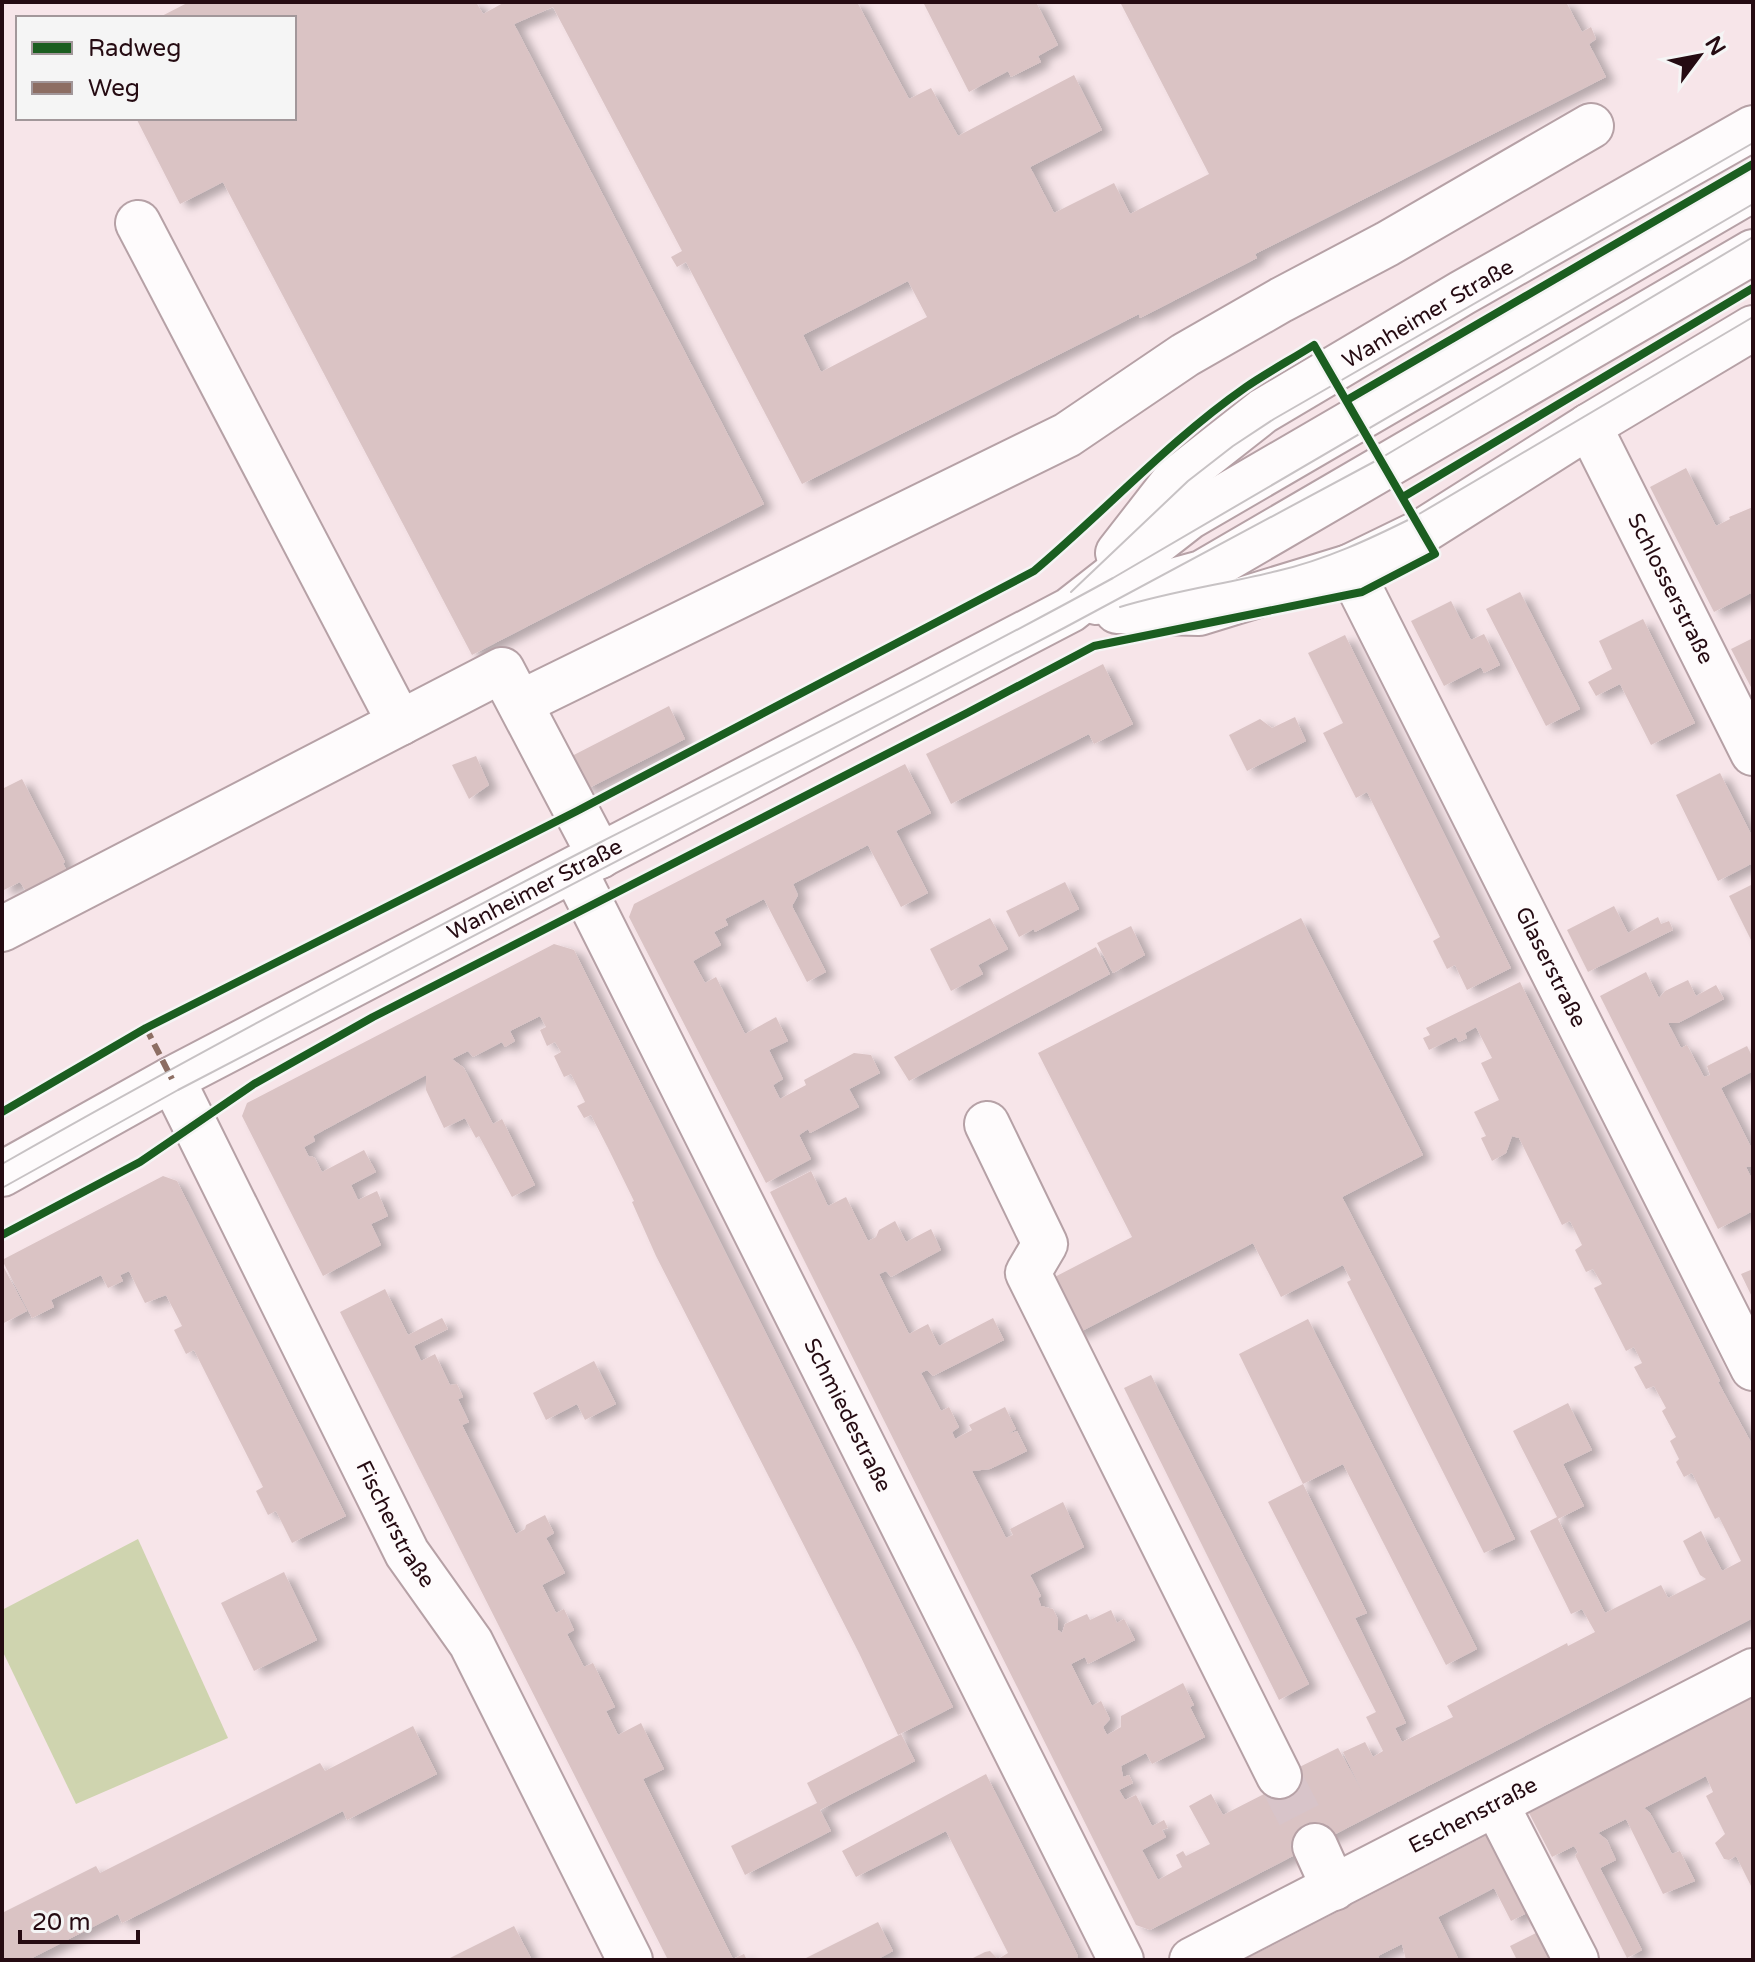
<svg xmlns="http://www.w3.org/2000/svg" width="1755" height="1962" viewBox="0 0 1755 1962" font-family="'Varela Round',sans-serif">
  <defs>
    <filter id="shadow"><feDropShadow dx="9" dy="5" stdDeviation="4" flood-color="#0004"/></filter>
  </defs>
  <rect width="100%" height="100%" fill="#f7e5e9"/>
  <path fill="#cfd4af" d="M138 1539 228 1738 76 1804 2 1650V1610Z"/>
  <path fill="#dac3c4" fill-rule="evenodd" filter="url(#shadow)" d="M189 2H476L483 14 505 2H857L909 99 931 88 958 136 1074 75 1102 130 1030 167 1054 213 1114 183 1130 214 1209 174 1120 2H1566L1582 32 1591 27 1596 39 1589 44 1606 77 1255 254 1257 258 1140 318 1139 314 802 484 686 262 677 267 671 257 682 251 553 7 514 24 764 504 472 655 223 182 180 204 136 118H294V18H158ZM908 281 927 317 821 372 803 335Z
    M923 2H1036L1058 45 1038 56 1041 62 1011 77 1008 71 969 92Z
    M1686 468 1716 526 1730 519 1729 517 1753 507V592L1714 612 1650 487Z
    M1520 592 1580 709 1546 726 1486 609Z
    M1451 601 1471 640 1484 634 1500 665 1484 673 1481 667 1444 686 1411 621Z
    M1643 619 1695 723 1651 745 1620 684 1596 696 1588 682 1612 669 1599 641Z
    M1345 635 1511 968 1467 990 1455 965 1447 969 1433 941 1440 937 1367 792 1356 798 1323 733 1343 723 1308 653Z
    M1753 638V691L1731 649Z
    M1103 664 1133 724 1094 744 1089 734 951 804 926 754Z
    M669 706 685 739 585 790 568 758Z
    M1295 717 1306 741 1247 771 1229 735 1260 719 1272 728Z
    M476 756 489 785 469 799 452 765Z
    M905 764 931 813 896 831 928 893 901 907 868 845 793 884 798 895 792 906 826 972 807 982 764 899 725 919 728 925 714 932 721 945 693 961 705 983 716 977 745 1034 776 1017 788 1041 769 1050 783 1079 773 1085 780 1099 806 1085 804 1080 854 1053 871 1055 880 1073 849 1089 859 1107 810 1133 808 1129 799 1135 811 1159 766 1183 629 917 634 904Z
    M1720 773 1753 838V863L1718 881 1676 795Z
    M22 779 65 862 63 863 68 873 29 896 20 882 2 891V789Z
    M1065 882 1079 909 1035 932 1034 929 1019 937 1006 911Z
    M1753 884V944L1729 896Z
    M1614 906 1628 933 1658 917 1661 924 1669 921 1673 930 1588 972 1567 930Z
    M990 918 1008 949 978 965 983 974 951 991 930 949Z
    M1301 918 1423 1155 1342 1197 1424 1355 1515 1539 1484 1553 1347 1282 1351 1280 1343 1265 1281 1297 1253 1243 1074 1335 1047 1281 1132 1237 1038 1053Z
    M1131 926 1145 955 1113 973 1097 943Z
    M554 944 574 950 953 1707 898 1735 859 1653 656 1256 632 1202 634 1201 608 1148 591 1115 584 1118 577 1106 585 1102 571 1074 564 1077 554 1056 561 1052 555 1042 547 1046 540 1030 546 1027 540 1016 510 1031 515 1041 505 1047 502 1042 473 1057 468 1051 452 1059 464 1068 493 1124 502 1119 535 1185 512 1197 479 1136 476 1138 465 1118 444 1128 426 1090V1075L313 1136 315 1141 304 1147 309 1157 311 1156 315 1158 322 1172 364 1150 376 1172 351 1185 358 1200 377 1191 388 1216 371 1224 381 1245 323 1276 242 1116 247 1103Z
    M1096 947 1110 974 909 1081 894 1057Z
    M1646 972 1659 998 1665 991 1688 980 1696 996 1716 985 1724 999 1678 1023H1668L1681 1048 1687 1045 1704 1077 1710 1075 1707 1066 1747 1046 1753 1058V1071L1721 1088 1751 1147 1753 1145V1166L1746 1167 1753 1181V1211L1718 1229 1600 996Z
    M1520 982 1720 1381 1718 1382 1753 1446V1618L1150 1930 1136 1925 770 1192 811 1171 828 1206 846 1197 868 1241 876 1237 879 1230 895 1221 906 1242 931 1229 941 1250 891 1277 886 1271 879 1274 909 1334 928 1324 939 1346 993 1318 1004 1340 933 1376 927 1370 921 1373 941 1411 949 1407 959 1427 952 1432 955 1439 972 1430 969 1425 1005 1407 1016 1429 1008 1434 1017 1431 1027 1451 990 1469 972 1471 1006 1538 1013 1535 1010 1529 1063 1502 1084 1547 1030 1575 1041 1596 1038 1598 1041 1606 1053 1609 1058 1619V1630L1062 1633 1065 1624 1087 1614 1090 1620 1111 1610 1117 1623 1124 1619 1135 1640 1088 1664 1085 1657 1071 1664 1092 1706 1101 1701 1110 1719 1103 1727 1107 1735 1121 1727V1716L1183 1683 1194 1705 1190 1707 1205 1737 1152 1764 1146 1753 1121 1766 1123 1777 1129 1775 1133 1783 1119 1790 1125 1800 1136 1795 1152 1826 1164 1820 1168 1828 1162 1830 1166 1837 1142 1850 1158 1880 1182 1867 1176 1855 1183 1851 1186 1856 1210 1844 1189 1806 1211 1794 1223 1815 1266 1793 1263 1785 1338 1748 1362 1791 1343 1752 1365 1742 1373 1757 1383 1751 1366 1717 1376 1712 1268 1502 1303 1484 1367 1613 1355 1618 1406 1723 1395 1728 1402 1742 1453 1717 1447 1706 1567 1643 1568 1646 1595 1632 1582 1609 1571 1614 1530 1531 1557 1517 1513 1431 1568 1403 1592 1450 1563 1464 1584 1506 1558 1519 1605 1613 1661 1585 1668 1598 1706 1579 1700 1575 1683 1541 1701 1531 1722 1571 1741 1561 1719 1517 1715 1519 1692 1473 1684 1477 1676 1462 1679 1459 1670 1441 1676 1437 1662 1411 1666 1408 1654 1386 1646 1389 1634 1367 1642 1363 1634 1347 1626 1351 1594 1288 1602 1284 1593 1269 1586 1272 1575 1250 1582 1245 1570 1221 1562 1225 1519 1138 1512 1136 1506 1153 1492 1161 1481 1138 1486 1136 1474 1112 1499 1100 1481 1063 1492 1058 1476 1027 1465 1033 1467 1038 1459 1042 1456 1037 1429 1050 1423 1038 1430 1035 1426 1028Z
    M163 1176 177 1181 346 1516 292 1543 276 1511 268 1515 256 1491 263 1487 194 1350 186 1354 174 1330 182 1326 166 1295 145 1303 129 1271 120 1275 123 1281 108 1288 101 1275 51 1300 54 1307 32 1318 2 1260Z
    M2 1264 27 1311 2 1324Z
    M1753 1269V1299L1741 1274Z
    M385 1289 408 1335 442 1318 448 1329 414 1346 421 1361 435 1354 450 1385 457 1384 463 1397 458 1399 469 1422 462 1425 516 1534 525 1529 526 1525 545 1515 554 1533 546 1538 565 1573 542 1585 556 1613 564 1609 574 1630 567 1634 584 1667 593 1663 615 1707 606 1711 618 1735 641 1723 664 1769 643 1779 733 1959 744 1954 747 1960H668L340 1312Z
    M1308 1319 1477 1649 1446 1665 1343 1464 1303 1484 1239 1354Z
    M594 1361 616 1404 585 1420 577 1404 546 1420 533 1393Z
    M1151 1375 1309 1684 1279 1700 1124 1388Z
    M284 1572 317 1640 254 1671 221 1603Z
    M1753 1697V1890L1736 1856 1729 1860 1724 1859 1715 1843 1725 1834 1706 1796 1713 1792 1706 1776 1644 1808 1650 1813 1672 1854 1680 1851 1695 1881 1663 1894 1626 1819 1598 1833 1607 1840 1616 1860 1600 1868 1642 1950 1627 1958 1575 1855 1578 1852 1574 1846 1552 1857 1529 1813Z
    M413 1726 437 1774 347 1820 343 1811 122 1923 118 1914 28 1960H2V1913L96 1866 100 1873 320 1763 325 1771Z
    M901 1734 915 1761 820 1810 831 1831 745 1875 731 1846 817 1803 807 1783Z
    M986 1774 1078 1956 1076 1960H969L985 1952 990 1951 998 1959 1008 1953 946 1831 856 1877 842 1851Z
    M1487 1835 1527 1913 1511 1921 1494 1888 1438 1917 1459 1960H1406L1402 1944 1378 1956 1380 1960H1244Z
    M878 1922 893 1951 876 1960H802Z
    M514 1926 532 1960H446Z
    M1538 1932 1552 1960H1517L1510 1946Z"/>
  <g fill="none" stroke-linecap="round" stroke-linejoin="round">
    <path stroke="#d8c4c9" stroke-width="44" stroke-dasharray="44 22" stroke-linecap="butt" d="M1279 1776 1315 1846"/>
    <g stroke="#b6a1a6" stroke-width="48">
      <g id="minor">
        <path d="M138 223 400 723"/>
        <path id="s1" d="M1589 426 1753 753"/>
        <path id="s2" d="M1118 553 1174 481 1263 411 1462 293 1753 128"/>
        <path id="s3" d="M1349 567 1753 1368"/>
        <path d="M1096 602 1202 573 1753 252"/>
        <path d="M1117 611 1199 613 1349 567 1423 531 1589 426 1753 328"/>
        <path d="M520 703 1067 435 1185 355 1281 300 1387 244 1591 126"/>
        <path id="s4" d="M574 870 1121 1960"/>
        <path d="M2 929 502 670 600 856"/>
        <path id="s5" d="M172 1079 407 1553 471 1643 630 1960"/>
        <path d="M987 1124 1045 1244 1028 1273 1279 1776"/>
        <path id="s6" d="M2 1174 172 1079 1070 610 1189 517 1753 189"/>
        <path d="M1496 1804 1576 1960"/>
        <path d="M1315 1846 1334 1888"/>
        <path id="s7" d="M1192 1960 1753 1671"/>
      </g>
    </g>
    <use href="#minor" stroke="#fefbfc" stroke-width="44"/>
    <path stroke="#c7c2c4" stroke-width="2" d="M1071 592 1188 481 1233 446 1274 419 1753 143
      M1120 607C1172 591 1225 584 1277 571 1325 560 1370 539 1414 517L1753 317
      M2 1164C198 1052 397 947 597 844 770 756 944 671 1113 578L1753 204
      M2 1188 178 1090 1064 628 1381 458 1753 237"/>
    <path stroke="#8d6e63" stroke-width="6" stroke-dasharray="12 6" stroke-linecap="butt" d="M146 1028 172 1079"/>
    <g stroke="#f5f5f5" stroke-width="13">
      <path id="cycleway" d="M1347 400 1753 164
        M1403 497 1753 288
        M2 1112 146 1028 577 811 1034 571C1105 511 1170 440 1246 387 1268 372 1292 359 1314 345L1435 554 1362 592 1094 646 967 713 373 1017 254 1084 140 1162 2 1235"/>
    </g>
    <use href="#cycleway" stroke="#1b5e20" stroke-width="8"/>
  </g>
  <g text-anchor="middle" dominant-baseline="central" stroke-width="8" stroke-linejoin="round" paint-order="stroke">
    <g font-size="22" fill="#250b12" stroke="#f5f5f5">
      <text stroke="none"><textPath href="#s2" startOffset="396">Wanheimer Straße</textPath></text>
      <text stroke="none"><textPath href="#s1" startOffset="182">Schlosserstraße</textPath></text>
      <text stroke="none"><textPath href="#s6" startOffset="604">Wanheimer Straße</textPath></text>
      <text stroke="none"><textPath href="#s3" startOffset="448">Glaserstraße</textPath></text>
      <text stroke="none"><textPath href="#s4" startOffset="610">Schmiedestraße</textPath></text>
      <text stroke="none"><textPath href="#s5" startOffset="498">Fischerstraße</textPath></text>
      <text stroke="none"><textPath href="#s7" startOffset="316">Eschenstraße</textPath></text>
    </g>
  </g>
  <rect width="1755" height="1962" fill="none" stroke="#250b12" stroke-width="8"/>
  <rect x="16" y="16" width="280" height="104" fill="#f5f5f5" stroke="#a2979a" stroke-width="2"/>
  <rect x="32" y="42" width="40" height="12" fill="#1b5e20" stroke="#a2979a" stroke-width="2"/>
  <text x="88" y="56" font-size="24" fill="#250b12">Radweg</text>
  <rect x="32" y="82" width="40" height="12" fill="#8d6e63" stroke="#a2979a" stroke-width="2"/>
  <text x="88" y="96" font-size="24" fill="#250b12">Weg</text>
  <g transform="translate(1699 56) rotate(58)" stroke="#f5f5f5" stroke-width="6" paint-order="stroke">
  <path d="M0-6L14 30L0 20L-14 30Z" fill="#250b12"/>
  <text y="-12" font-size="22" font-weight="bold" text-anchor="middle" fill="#250b12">N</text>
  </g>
  <path d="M20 1930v12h118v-12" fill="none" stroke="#250b12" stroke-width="4"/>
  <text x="32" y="1930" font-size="24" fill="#250b12" stroke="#f5f5f5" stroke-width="6" paint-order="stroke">20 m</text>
</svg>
